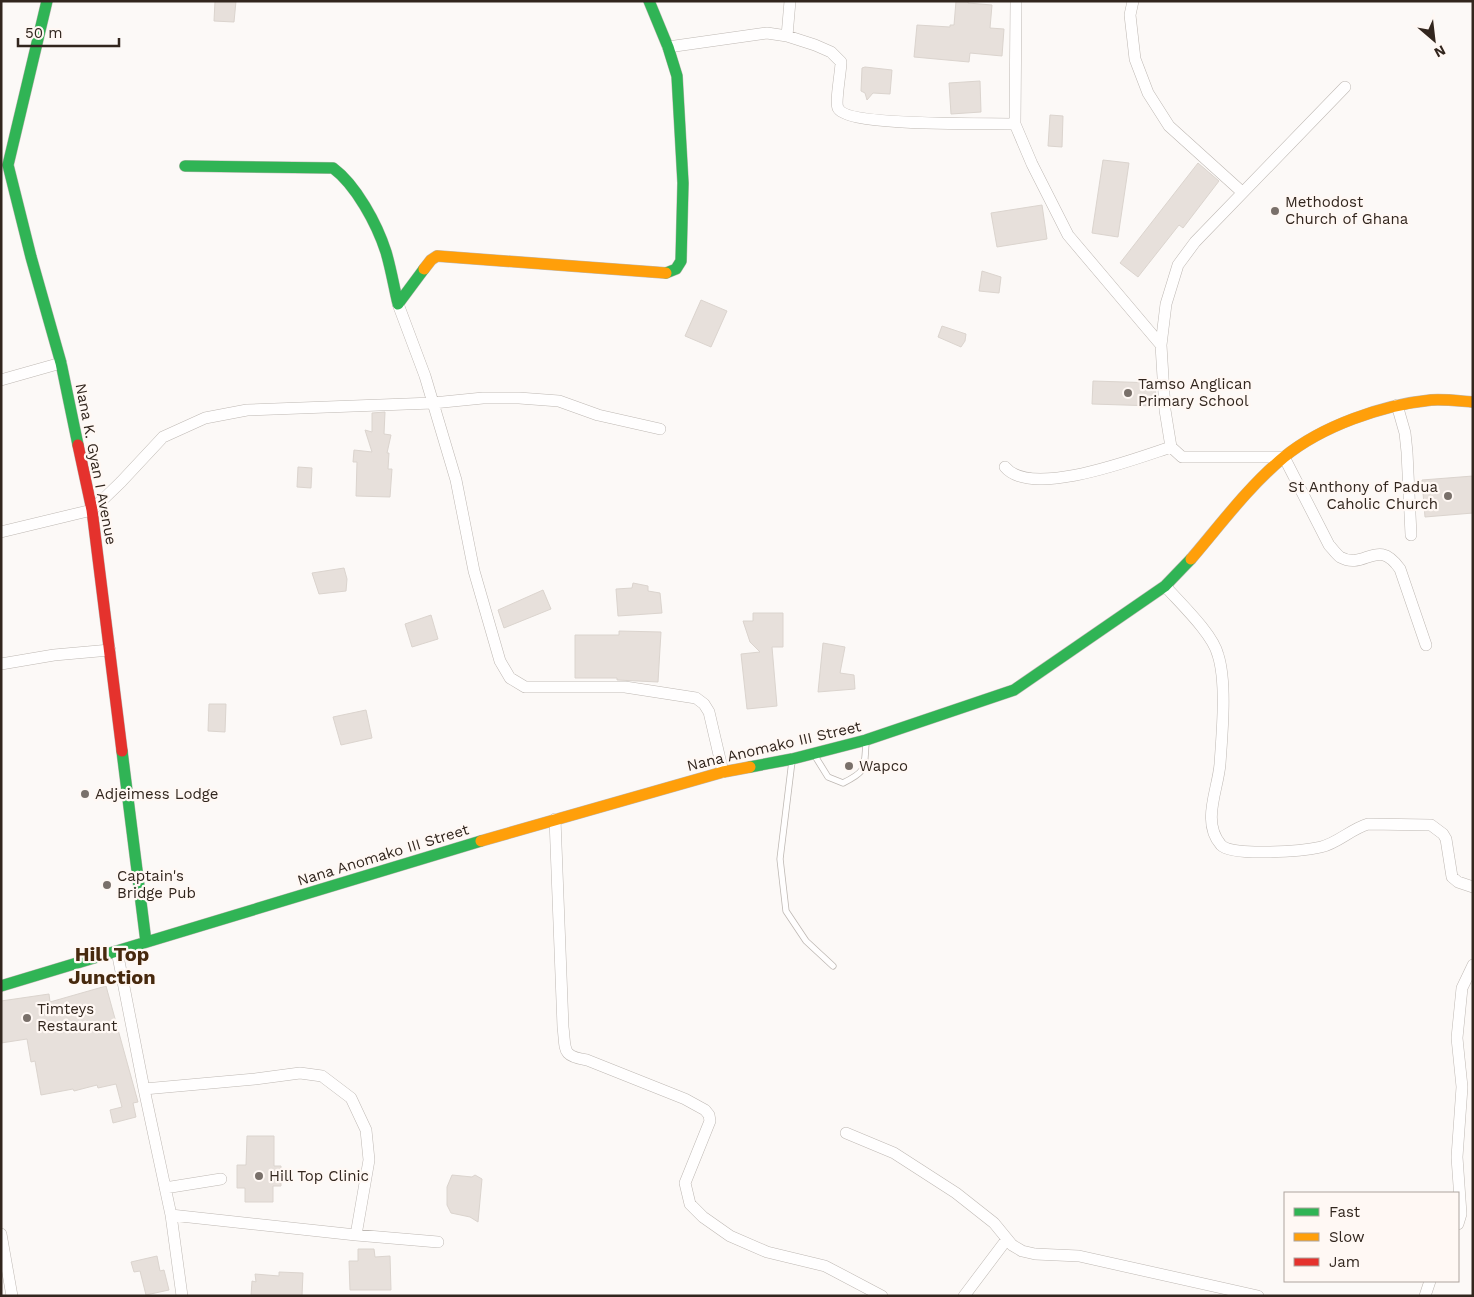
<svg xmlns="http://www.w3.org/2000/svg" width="1474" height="1297" viewBox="0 0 1474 1297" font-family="'Work Sans',sans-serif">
  <rect width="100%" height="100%" fill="#fcf9f7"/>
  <path fill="#e7e0db" stroke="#dbd4ce" d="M215 1H236L234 22 214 21Z
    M956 1H968V3L992 5 990 28 1004 29 1002 56 970 53 969 62 914 57 917 25 950 27V25H954Z
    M865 67 892 70 890 94 873 93 867 100 865 93 861 91 862 68Z
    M980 81 981 112 951 114 949 83Z
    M1050 115 1063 116 1062 147 1048 146Z
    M1103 160 1129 163 1118 237 1092 233Z
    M1198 163 1219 181 1183 228 1179 225 1138 277 1120 263Z
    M1042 205 1047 239 997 247 991 213Z
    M982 271 1001 277 999 293 979 291Z
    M701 300 727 311 711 347 685 336Z
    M942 326 966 334 965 341 961 347 938 337Z
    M1093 381 1156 383 1155 406 1092 404Z
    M385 412 384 434 391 435 387 453H389L388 469H392L390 497 356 496 357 462H353L354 450 372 452 365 430 372 432V413Z
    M298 467 312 468 311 488 297 487Z
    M1473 476V513L1425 517 1422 480Z
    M344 568 347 579 346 591 319 594 312 573Z
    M633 583 648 586V591L660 593 662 613 618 616 616 589 632 588Z
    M543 590 551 609 504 628 498 610Z
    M753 613H783V647H772L777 706 747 709 741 654 760 652 750 642 743 621H753Z
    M431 615 438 639 412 647 405 624Z
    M619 631 661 632 658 682 617 680V678H575V635H619Z
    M823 643 845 647 840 673 854 675 855 689 818 692Z
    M209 704H226L225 732 208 731Z
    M366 710 372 738 341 745 333 717Z
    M106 986 138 1102 133 1103 136 1117 113 1123 110 1110 122 1107 116 1084 98 1088 97 1085 74 1091 73 1089 41 1095 35 1061 31 1062 27 1039 1 1043V1001L49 994 50 1002Z
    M247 1136H274V1166H281V1186H273V1202H245V1188H237V1165H246Z
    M452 1175 472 1177 475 1175 482 1179 478 1222 470 1217 451 1213 447 1205V1187Z
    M358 1249H374L375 1257 390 1256 391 1290H350L349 1261H358Z
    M157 1256 160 1271 164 1270 169 1290 146 1295 140 1271 134 1272 131 1262Z
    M279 1272 303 1273 302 1296H251L252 1281 256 1282 255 1274 279 1276Z"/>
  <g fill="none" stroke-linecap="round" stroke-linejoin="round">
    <g stroke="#beb8b3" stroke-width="7">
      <path id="lane" d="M815 756 828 777 843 783C867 771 864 769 866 743
        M792 761 780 859 786 911 806 941 833 966"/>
    </g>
    <g stroke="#beb8b3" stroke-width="12">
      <path id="street" d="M1016 1 1015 124 1032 164 1068 235 1161 345
        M1133 1 1130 15 1135 59 1148 93 1169 126 1242 192
        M787 36 790 1
        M668 47 767 33 787 36 815 45 831 52 841 62C841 71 835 102 838 108 846 127 990 123 1015 124
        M1345 87 1195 242 1178 265 1166 304 1161 345 1165 410 1171 447 1182 457H1284L1329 545C1332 548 1336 554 1340 557 1365 571 1377 536 1400 569L1426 645
        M398 304 425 376 456 480 474 571 500 661 510 678 525 687H625L696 698 704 704 709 712 723 772
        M1 380 61 363
        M1397 405 1405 433 1407 452 1411 535
        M1005 467C1031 499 1137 458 1171 447
        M1 532 92 510 121 482 163 437 205 418 247 410 433 403 483 398H519L559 401 598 415 660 429
        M1165 586C1180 603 1213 634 1218 655 1227 683 1222 734 1220 764 1218 790 1201 822 1221 845 1232 857 1303 851 1321 847 1338 843 1351 829 1368 824L1431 825 1443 834 1446 839 1452 877 1458 882 1473 887
        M1 664 54 655 110 650
        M555 819 563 1027C566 1050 561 1056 587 1060L685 1099 705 1110 709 1115 710 1121 685 1183 690 1204 703 1217 730 1236 767 1252 825 1266 882 1296
        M117 951 144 1089 171 1215 182 1296
        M144 1089 255 1079 300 1073 322 1076 351 1098 366 1130 369 1160 356 1235
        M846 1133 894 1153 956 1193 994 1223 1012 1245 1022 1251 1035 1254 1079 1256 1258 1296
        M165 1188 221 1179
        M171 1215 356 1235 438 1242
        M1458 1224 1461 1214 1457 1157 1462 1087 1457 1038 1462 988 1473 965
        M1 1234 12 1296
        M964 1296 1007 1239
        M1425 1296 1430 1281"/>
    </g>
    <g stroke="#beb8b3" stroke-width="12">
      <path id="fast" d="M47 1 8 165 31 257 61 363 78 445
        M649 1 668 47 677 76 683 183 681 261 676 269 666 273
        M185 166 333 168C356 185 377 224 386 252 391 269 394 287 398 304L424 269
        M122 751 146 942
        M750 767 792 759 866 740 1014 690 1165 586 1191 559
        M1 986 481 841"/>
    </g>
    <g stroke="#beb8b3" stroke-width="12">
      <path id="slow" d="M424 269 431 260 437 256 666 273
        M1191 559C1221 524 1248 487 1284 457 1322 426 1382 405 1431 400 1445 399 1459 401 1473 402
        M481 841 723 772 750 767"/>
    </g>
    <g stroke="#beb8b3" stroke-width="12">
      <path id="jam" d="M78 445 92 510 122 751"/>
    </g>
    <use href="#lane" stroke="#fffefe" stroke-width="5.5"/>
    <use href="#street" stroke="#fffefe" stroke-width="11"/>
    <use href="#fast" stroke="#30b455" stroke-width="11"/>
    <use href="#slow" stroke="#ff9f0a" stroke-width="11"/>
    <use href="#jam" stroke="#e5322d" stroke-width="11"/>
  </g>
  <g fill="#79706a" stroke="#fff8f4" stroke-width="2">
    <circle cx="1275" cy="211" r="5"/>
    <circle cx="1128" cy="393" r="5"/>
    <circle cx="1448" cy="496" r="5"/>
    <circle cx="849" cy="766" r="5"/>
    <circle cx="85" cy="794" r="5"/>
    <circle cx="107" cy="885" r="5"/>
    <circle cx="27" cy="1018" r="5"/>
    <circle cx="259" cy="1176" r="5"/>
  </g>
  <g text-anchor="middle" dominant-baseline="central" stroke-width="4.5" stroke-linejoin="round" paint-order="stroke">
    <g font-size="15" fill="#32261e" stroke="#fff8f4" text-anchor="start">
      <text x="1285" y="202">Methodost<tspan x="1285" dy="17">Church of Ghana</tspan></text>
      <text x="1138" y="384">Tamso Anglican<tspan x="1138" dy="17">Primary School</tspan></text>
      <text x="1438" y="487" text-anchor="end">St Anthony of Padua<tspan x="1438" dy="17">Caholic Church</tspan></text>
      <text x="859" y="766">Wapco</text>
      <text x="95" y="794">Adjeimess Lodge</text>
      <text x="117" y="876">Captain's<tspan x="117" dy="17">Bridge Pub</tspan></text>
      <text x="37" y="1009">Timteys<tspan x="37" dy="17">Restaurant</tspan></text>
      <text x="269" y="1176">Hill Top Clinic</text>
    </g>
    <g font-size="15" fill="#32261e" stroke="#fff8f4">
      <text transform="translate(96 464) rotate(79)">Nana K. Gyan I Avenue</text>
      <text transform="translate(774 746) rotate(-13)">Nana Anomako III Street</text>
      <text transform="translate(383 855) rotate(-17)">Nana Anomako III Street</text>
    </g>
    <g font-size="20" font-weight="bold" fill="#47290e" stroke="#fff8f4">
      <text x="112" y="954">Hill Top<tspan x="112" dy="23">Junction</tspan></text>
    </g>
  </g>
  <rect width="1474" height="1297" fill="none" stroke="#32261e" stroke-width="5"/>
  <rect x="1284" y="1192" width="175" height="90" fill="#fff8f4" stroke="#ada49e"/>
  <rect x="1294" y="1208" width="25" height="8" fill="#30b455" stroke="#ada49e"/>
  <text x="1329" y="1217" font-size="15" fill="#32261e">Fast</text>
  <rect x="1294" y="1233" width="25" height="8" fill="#ff9f0a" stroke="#ada49e"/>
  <text x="1329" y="1242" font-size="15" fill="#32261e">Slow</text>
  <rect x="1294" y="1258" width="25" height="8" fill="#e5322d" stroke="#ada49e"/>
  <text x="1329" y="1267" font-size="15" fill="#32261e">Jam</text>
  <g transform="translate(1434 40) rotate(152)" stroke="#fff8f4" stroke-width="4" paint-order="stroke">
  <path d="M0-4L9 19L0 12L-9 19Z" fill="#32261e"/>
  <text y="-8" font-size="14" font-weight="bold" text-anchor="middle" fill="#32261e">N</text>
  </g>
  <path d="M18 38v8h101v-8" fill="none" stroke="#32261e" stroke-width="2.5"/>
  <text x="25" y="38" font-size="15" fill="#32261e" stroke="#fff8f4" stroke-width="4" paint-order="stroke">50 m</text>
</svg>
